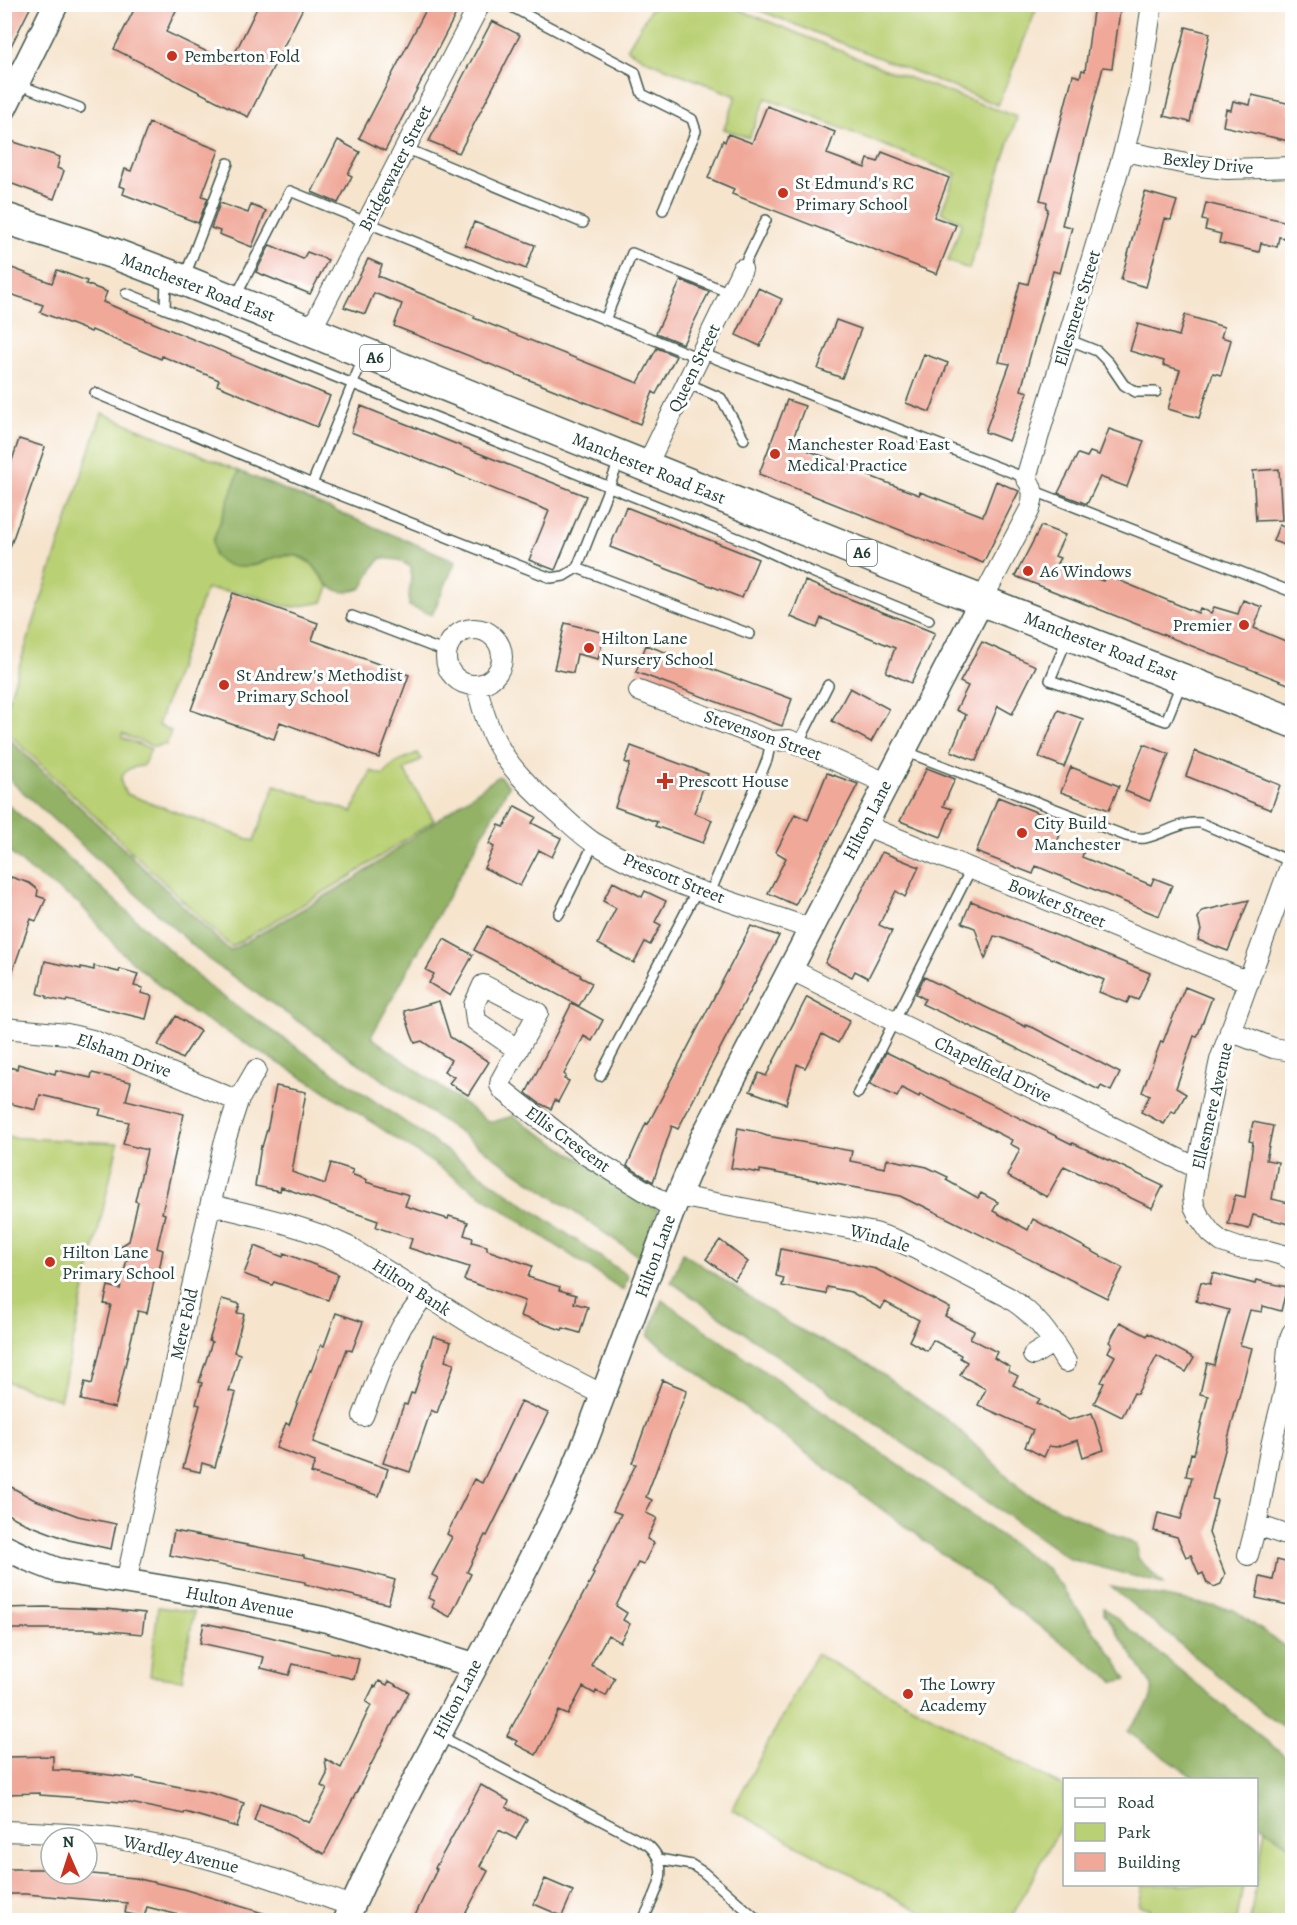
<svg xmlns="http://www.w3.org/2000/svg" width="1297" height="1925" viewBox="0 0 1297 1925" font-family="Alegreya,serif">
  <rect width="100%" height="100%" fill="#fff"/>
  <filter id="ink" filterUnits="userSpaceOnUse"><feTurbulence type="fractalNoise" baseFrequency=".0167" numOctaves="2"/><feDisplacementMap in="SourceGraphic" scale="12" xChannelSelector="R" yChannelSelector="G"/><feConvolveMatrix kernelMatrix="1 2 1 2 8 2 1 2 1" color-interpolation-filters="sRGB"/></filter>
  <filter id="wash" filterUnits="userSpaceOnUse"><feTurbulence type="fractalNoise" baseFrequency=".008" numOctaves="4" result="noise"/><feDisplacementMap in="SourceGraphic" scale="24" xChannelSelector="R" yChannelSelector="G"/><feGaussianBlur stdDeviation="1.35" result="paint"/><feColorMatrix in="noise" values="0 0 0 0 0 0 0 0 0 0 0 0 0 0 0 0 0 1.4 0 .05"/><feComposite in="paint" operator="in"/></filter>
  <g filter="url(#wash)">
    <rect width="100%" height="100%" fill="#f6e4cd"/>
    <path fill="#bad075" stroke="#6c8654" stroke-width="1.5" d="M653 5H728L890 71 1017 117 969 269 948 261 962 222 941 212 956 174 766 98 749 138 724 129 736 96 648 61 627 49Z
      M746 5H1038L998 105Z
      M102 413 239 471 213 541 238 567 257 565 279 556H297L312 564 329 587 323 602 295 607 285 606 244 593 206 589 158 725 171 731 166 745 163 744 155 747 122 734V738L151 749 143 766C124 767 114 777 127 794L254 841 275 785 352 812 371 771 383 775 395 763 417 753 422 759 404 770 434 820 351 876 231 947 5 730V710Z
      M4 1137 118 1143 60 1400 5 1381Z
      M158 1607 194 1612 182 1680 150 1676Z
      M816 1654 1064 1787V1820L1010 1920H936L732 1810Z
      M1265 1828 1292 1847V1920H1250Z
      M1143 1885H1243L1237 1920H1137L1138 1912 1148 1914 1150 1908 1139 1906Z"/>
    <path fill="#93b266" stroke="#59784d" stroke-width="1.5" d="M239 471 456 561 432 615 409 606C408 593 412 581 411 567L399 560 382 558 375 565 362 588C318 604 328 564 298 556 269 548 246 585 214 556L213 541Z
      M4 734 230 951 353 880 499 776 509 786 371 1037 488 1121H496L513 1116 658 1210 641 1258 209 960 5 776Z
      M5 802 72 861 212 989 628 1276 623 1290 316 1085 184 1007 118 949 81 905 31 871 5 848Z
      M683 1253 791 1325 867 1364 954 1425 1025 1493 1137 1545 1138 1558 1163 1584 1070 1559 671 1282Z
      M662 1300 1048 1569 1115 1659 1127 1679 1115 1682 648 1336Z
      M1111 1587 1234 1610 1292 1652V1733L1261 1711Z
      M1104 1608 1292 1762V1847L1257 1822 1256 1780 1196 1779 1127 1731C1137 1718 1155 1703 1152 1685L1104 1613Z"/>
    <g id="blocks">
      <path fill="#f0a899" d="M4 4H32L4 60Z
        M137 4H179L166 32 230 63 259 4H305L248 117 114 49Z
        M429 4H461L385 151 359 138Z
        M1094 4H1121L1112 68 1103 67 1062 225 1072 227 1060 273 1053 271 1021 390 1028 392 1009 441 985 432 1010 364 999 362 1020 282 1028 284 1048 209 1046 208 1047 202 1040 200 1073 75 1080 77 1082 70 1085 71Z
        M492 21 520 35 459 153 429 141Z
        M1186 27 1210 33 1190 122 1164 116Z
        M1252 95 1291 104 1289 113 1293 114V142L1223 126 1226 109 1231 110 1233 101 1250 105Z
        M767 106 835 132 827 154 865 168 868 159 878 162 882 152 949 178 934 217 956 225 937 274 732 194 734 189 708 178 723 140 725 142 728 134 752 143Z
        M149 123 219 150 202 196 208 198 198 223 123 194 125 188 119 186 125 169 131 171Z
        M338 140 360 152 348 174 352 176 338 203 312 192Z
        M11 141 60 157 57 168 64 171 54 199 4 181V154Z
        M1145 192 1177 201 1171 220 1165 219 1146 287 1121 280Z
        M220 203 248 213 251 205 266 211 252 247 219 234 220 231 211 228Z
        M1206 203 1288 222 1284 238 1279 237 1277 247 1261 243 1259 252 1219 243 1221 234 1205 230 1207 221 1202 220Z
        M474 222 535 245 526 269 465 245Z
        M270 245 303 259 307 252 328 260 310 294 256 272Z
        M368 259 382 265 378 276 475 316 474 318 638 383 657 348 676 356 656 394 653 392 640 424 394 326 402 304 374 293 365 314 344 307Z
        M4 265 52 283 57 270 87 281 86 284 107 292 103 302 330 396 317 427 217 385 219 380 162 356 161 359 92 330 91 332 40 312 43 305 4 292Z
        M681 280 709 292 683 344 656 333Z
        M758 288 782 299 760 346 736 335Z
        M1185 315 1224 327 1221 337 1231 340 1221 375 1213 373 1199 418 1168 409 1180 370 1163 365 1164 361 1130 351 1138 324 1179 336Z
        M836 320 861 329 842 378 818 369Z
        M924 354 948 363 930 412 906 403Z
        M787 400 805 406 791 444 841 463 860 468 859 472 919 495 920 492 983 516 996 481 1019 491 983 563 759 474Z
        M361 406 586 496 555 570 529 560 549 511 351 432Z
        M1109 429 1144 441 1127 487 1100 477 1087 504 1058 493 1078 454 1087 457 1090 452 1099 455Z
        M19 439 45 447 8 553H4V485Z
        M1279 469 1282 520 1256 521 1253 471Z
        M626 507 758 559 742 598 610 547Z
        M1279 525 1293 530V548L1273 541Z
        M1041 526 1065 535 1055 556 1060 558 1057 563 1103 581 1106 575 1198 613 1200 608 1211 613 1214 607 1238 614 1243 600 1262 607 1254 628 1293 644V686L1015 576Z
        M805 581 935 633 911 683 886 672 895 648 821 618 817 628 791 617Z
        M233 593 318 623 312 640 409 675 379 758 280 722 274 739 191 710Z
        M565 623 605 633 598 659 577 654 573 673 554 669Z
        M982 642 1036 666 1012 714 998 706 976 761 951 751 966 715 956 710 968 686 960 682Z
        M646 645 792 699 782 726 636 672Z
        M850 688 889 709 871 742 832 721Z
        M1058 710 1083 719 1064 767 1039 757Z
        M1144 744 1169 754 1150 801 1125 791Z
        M631 746 708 774 694 813 712 820 703 843 655 826 657 822 615 807 630 764 625 762Z
        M1195 751 1280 785 1271 810 1186 776Z
        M1071 767 1119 786 1109 810 1061 792Z
        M927 768 955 779 943 806 952 809 941 837 900 821Z
        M827 773 858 784 795 905 768 893 786 858 776 852 795 814 808 820Z
        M998 797 1064 823 1058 840 1084 851 1082 857 1151 885 1154 878 1172 885 1159 916 1036 866 1033 874 976 852Z
        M515 806 536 817 532 823 561 838 552 857 539 850 520 886 484 868 494 847 489 844 499 825 504 827Z
        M882 852 919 867 905 897 896 891 879 925 892 931 868 978 855 971 852 977 825 963Z
        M11 877 29 883 38 890 37 896 46 899 36 921 31 919 7 987H4V897Z
        M613 882 642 897 645 891 666 901 655 922 661 925 650 945 645 942 634 963 598 944 616 908 603 901Z
        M1249 900 1228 951 1198 940 1201 930 1198 918 1202 911Z
        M971 901 1150 973 1138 1000 1130 997 1127 1003 1099 992 1104 980 1000 937 994 936 985 959 975 928 962 923Z
        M487 926 581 975 580 977 592 983 579 1006 474 950Z
        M751 926 779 936 678 1129 672 1126 653 1182 627 1166 646 1123 648 1124Z
        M444 939 473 955 450 996 429 983 434 974 426 970Z
        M45 961 81 969V967L94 970V966L119 972 120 969 138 974 134 986 143 988 141 993 152 996 146 1019 67 1000 66 1002 47 998V996L38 994Z
        M924 977 1026 1027V1025L1034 1028 1120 1073 1111 1091 1101 1086 1099 1090 1004 1042 922 1004 925 999 916 994Z
        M1185 987 1212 998 1197 1037 1194 1036 1176 1088 1186 1094 1175 1113 1172 1111 1164 1124 1141 1112 1150 1095 1142 1092 1161 1041 1163 1042Z
        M807 997 850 1020 838 1043 822 1034 805 1068 797 1064 786 1104 750 1091 759 1073 766 1076Z
        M439 1001 450 1037 489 1062 468 1095 449 1083 454 1077 444 1071 451 1060 422 1041 415 1043 411 1033 404 1011Z
        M572 1003 603 1020 592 1041 584 1036 564 1074 566 1076 564 1079 569 1081 558 1102 555 1100 551 1109 539 1103 526 1093Z
        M176 1016 200 1031 182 1059 158 1045Z
        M886 1052 1072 1144 1073 1143 1163 1186 1152 1208 1064 1166 1047 1197 1007 1176 1020 1149 1010 1144 1012 1140 920 1094 919 1097 902 1088 897 1097 870 1084Z
        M18 1064 55 1074 56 1070 91 1078 92 1073 131 1082 126 1100 184 1114 162 1213 165 1214 157 1248 163 1250 158 1276H155L147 1313 138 1311 115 1408 81 1400 85 1382 92 1384 111 1305 104 1304 108 1286 120 1289 127 1259 121 1246 129 1241 138 1202 135 1201 147 1150 123 1144 129 1122 99 1115 101 1109 40 1095 36 1110 4 1102V1066L17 1069Z
        M276 1086 306 1092 292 1172 325 1184 331 1163 353 1170 351 1174 367 1180 366 1182 409 1195 405 1206 448 1219 449 1216 468 1222 464 1235 473 1238 472 1242 487 1246V1250L532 1266 528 1277 560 1287 559 1290 576 1295 574 1303 588 1307 580 1333 563 1328 562 1330 520 1316 525 1301 464 1280 469 1267 409 1248 412 1239 376 1227 378 1221 281 1187 280 1191 255 1186 261 1146 262 1147 268 1126Z
        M1253 1122 1273 1126 1266 1160 1278 1162 1272 1199 1293 1204V1225L1253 1215 1249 1229 1228 1224 1235 1195 1245 1197 1253 1142 1249 1141Z
        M738 1128 758 1132V1133L767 1136 852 1151 850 1161 885 1168 887 1159 927 1167 948 1177 946 1180 978 1198 981 1193 998 1202 993 1211 1028 1230 1033 1219 1123 1268 1107 1298 919 1204 918 1205 900 1196 760 1170V1173L731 1168Z
        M720 1240 748 1262 734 1280 706 1259Z
        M255 1246 283 1257 284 1253 338 1274 328 1300 274 1282 272 1285 244 1274Z
        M781 1249 876 1269 950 1308 945 1316 974 1331 970 1338 997 1352 994 1358 1010 1367 1008 1371 1018 1376 1013 1385 1040 1399 1037 1403 1069 1420 1092 1413 1104 1450 1083 1457 1078 1440 1056 1447 1049 1446 1044 1457 1025 1447 1033 1430 978 1405 986 1389 960 1375 967 1362 960 1358 961 1355 933 1340 927 1351 909 1341 919 1320 885 1302 881 1309 851 1292 827 1287 826 1294 782 1286 784 1278 776 1276Z
        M1213 1273 1255 1284 1256 1280 1287 1287 1281 1311 1263 1306 1262 1312 1250 1310 1240 1345 1252 1348 1212 1499 1217 1500 1209 1533 1225 1574 1221 1584 1214 1587 1207 1583 1203 1573 1199 1575 1191 1555 1186 1557 1177 1537 1154 1531 1158 1513 1181 1519 1192 1477 1186 1476 1191 1453 1194 1454 1208 1396 1200 1394 1207 1363 1214 1365 1229 1310 1196 1301 1201 1282 1210 1284Z
        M222 1299 240 1304 237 1313 244 1314 234 1352 240 1354 229 1391 236 1393 215 1467 202 1463 200 1472 183 1468 200 1405 196 1404 202 1383 199 1382 212 1342 209 1341Z
        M336 1313 363 1322 352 1351 347 1349 313 1442 388 1469 379 1496 311 1473 315 1462 276 1448 286 1423 289 1425 310 1370 311 1371 321 1345 324 1346Z
        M1120 1322 1147 1336 1148 1333 1194 1358 1186 1372 1157 1356 1137 1394 1134 1393 1122 1417 1094 1403 1104 1383 1101 1382 1115 1356 1108 1352 1112 1344 1109 1342Z
        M433 1336 451 1342 445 1361 454 1364 437 1413 431 1410 410 1472 383 1463 404 1404 407 1405 411 1393 414 1394Z
        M662 1380 687 1390 646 1497 652 1500 646 1513 657 1518 647 1539 654 1543 643 1565 638 1563 616 1606 627 1613 623 1620 630 1624 620 1642 608 1635 591 1665 615 1678 606 1696 596 1691 595 1694 583 1687 568 1715 559 1711 536 1755 515 1744 517 1741 507 1736 594 1574 592 1573 621 1514 613 1511 636 1464 632 1463Z
        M521 1401 548 1413 487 1536 485 1535 467 1572 471 1574 450 1617 431 1607 434 1601 428 1598 438 1578 432 1575 452 1537 447 1534 474 1479 482 1483Z
        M4 1483 33 1499 78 1516 116 1524 111 1549 69 1540 24 1523 4 1512Z
        M174 1531 304 1556V1558L360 1570 395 1580 388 1604 305 1584V1582L169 1555Z
        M1277 1560 1293 1564V1606L1256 1598 1260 1577 1273 1580Z
        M45 1607 106 1609 145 1613 142 1634 90 1629H4V1608Z
        M204 1623 266 1636 359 1659 354 1679 293 1664 289 1675 261 1668 264 1657 200 1643Z
        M379 1681 387 1685 389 1681 409 1692 324 1854 275 1828 254 1821 260 1803 294 1815 309 1823 327 1789 321 1786 327 1774 325 1759 341 1768 371 1705 366 1702 374 1686 376 1687Z
        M53 1756V1770L77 1771 134 1778 211 1793 244 1803 237 1827 185 1812 184 1814 130 1803 81 1798 40 1795V1793L4 1794V1768H8V1757Z
        M481 1785 509 1801 506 1807 527 1819 516 1839 499 1830 480 1866 488 1871 462 1920H413L437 1869 435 1868Z
        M4 1869H51V1874H92L135 1878 183 1889 273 1916 272 1920H199L147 1907 144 1917 125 1913 127 1903 26 1894H4Z
        M545 1879 573 1891 562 1916 534 1904Z"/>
    </g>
  </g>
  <g filter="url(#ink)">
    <use href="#blocks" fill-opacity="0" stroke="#3f564b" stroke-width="1.5"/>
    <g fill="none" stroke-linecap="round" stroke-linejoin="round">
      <g stroke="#3f564b" stroke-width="12">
        <path id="service" d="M506 4 635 72 642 94 692 119 696 131 663 210
          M4 79 80 108
          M405 148 583 223
          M742 269 766 220
          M185 276 228 163
          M126 293 752 544 812 572 929 620
          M235 298 290 191 699 358
          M165 309 166 278
          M605 320 632 253 730 293
          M1067 339 1097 351 1109 363 1124 385 1136 392H1156
          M701 353 1026 478
          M687 383 721 398 744 439
          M95 393 312 484 551 578 564 576 577 568
          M620 459 577 568 750 634
          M312 484 364 356
          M1032 490 1292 592
          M352 616 446 652
          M1067 639 1050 680 1166 721 1181 684
          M798 744 828 685
          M904 751 1126 836C1132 837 1139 839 1145 838 1165 834 1180 821 1201 823L1292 862
          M710 893 767 760 771 741
          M559 914 594 843
          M600 1076 697 890
          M858 1093 971 869
          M440 1736 648 1845C674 1868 654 1896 643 1920
          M659 1859 692 1865 703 1872 758 1920"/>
      </g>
      <g stroke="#3f564b" stroke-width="22">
        <path id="minor" d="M1124 151 1191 165 1227 169 1292 167
          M310 332 480 4
          M646 467 742 269
          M982 600 1030 509C1034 496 1034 488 1026 478L1124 151 1139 90 1152 4
          M446 657a28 28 0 1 1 56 0a28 28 0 1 1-56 0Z
          M477 685C488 742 510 771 554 809 567 820 581 835 596 844 662 884 739 903 811 929
          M639 691 771 741 789 740 886 783
          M864 825 1249 982
          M1292 861 1220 1060 1197 1168 1193 1196 1194 1206 1200 1218 1211 1233 1222 1242 1239 1248 1268 1251 1283 1255 1292 1260
          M790 969 894 1021 1197 1168
          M4 1028 67 1034 92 1040 238 1101
          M1230 1031 1273 1048 1292 1051
          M518 1050 476 1021 474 1005 483 985 538 1013 501 1080 500 1085 503 1090 583 1153 673 1208
          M678 1196 875 1233 896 1240 916 1249 1008 1297C1036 1315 1049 1334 1066 1362
          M211 1205C258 1216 304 1226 347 1246L502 1343 603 1395
          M1033 1355 1054 1342
          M363 1416 383 1364 402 1326 425 1294
          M1257 1525 1292 1537
          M1248 1555C1259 1520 1263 1486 1270 1451 1274 1429 1281 1409 1285 1387 1288 1369 1285 1349 1292 1333
          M126 1582 224 1144 238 1101 256 1070
          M4 1831C62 1833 121 1836 177 1850 237 1865 294 1886 352 1906"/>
      </g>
      <g stroke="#3f564b" stroke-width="27">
        <path id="tertiary" d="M4 109 56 4
          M4 1547 29 1559 57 1570 224 1598 327 1620 474 1665
          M346 1920 382 1842 501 1618 565 1491 584 1445 678 1196 702 1139 982 600"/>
      </g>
      <g stroke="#3f564b" stroke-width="33">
        <path id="primary" d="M4 218 112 253 183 280 911 573 1292 722"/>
      </g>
      <use href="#service" stroke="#fff" stroke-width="9"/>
      <use href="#minor" stroke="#fff" stroke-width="20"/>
      <use href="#tertiary" stroke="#fff" stroke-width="24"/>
      <use href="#primary" stroke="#fff" stroke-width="30"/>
    </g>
  </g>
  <g fill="#c8321e" stroke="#fff" stroke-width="2">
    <circle cx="172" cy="56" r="6"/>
    <circle cx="783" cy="193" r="6"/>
    <circle cx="775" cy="454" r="6"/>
    <circle cx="1028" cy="571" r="6"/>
    <circle cx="1244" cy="625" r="6"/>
    <circle cx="589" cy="648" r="6"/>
    <circle cx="224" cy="685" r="6"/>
    <path d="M662 772h6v6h6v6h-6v6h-6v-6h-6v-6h6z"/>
    <circle cx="1022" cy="833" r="6"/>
    <circle cx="50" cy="1262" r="6"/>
    <circle cx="908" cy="1694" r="6"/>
  </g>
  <g text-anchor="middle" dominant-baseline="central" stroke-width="6" stroke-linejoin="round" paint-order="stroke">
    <g fill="#fff" stroke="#627771" stroke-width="1.5">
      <rect x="360" y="345" width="30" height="26" rx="4.5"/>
      <rect x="847" y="540" width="30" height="26" rx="4.5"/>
    </g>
    <g font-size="16" font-weight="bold" fill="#1f3d34">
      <text x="375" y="358">A6</text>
      <text x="862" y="553">A6</text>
    </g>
    <g font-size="18" fill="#1f3d34" stroke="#fff" text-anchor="start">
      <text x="184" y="56">Pemberton Fold</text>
      <text x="795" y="183">St Edmund's RC<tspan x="795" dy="21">Primary School</tspan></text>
      <text x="787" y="444">Manchester Road East<tspan x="787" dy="21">Medical Practice</tspan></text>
      <text x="1040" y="571">A6 Windows</text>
      <text x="1232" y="625" text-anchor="end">Premier</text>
      <text x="601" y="638">Hilton Lane<tspan x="601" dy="21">Nursery School</tspan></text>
      <text x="236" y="675">St Andrew's Methodist<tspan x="236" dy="21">Primary School</tspan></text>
      <text x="678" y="781">Prescott House</text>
      <text x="1034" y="823">City Build<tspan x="1034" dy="21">Manchester</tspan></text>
      <text x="62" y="1252">Hilton Lane<tspan x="62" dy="21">Primary School</tspan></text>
      <text x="920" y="1684">The Lowry<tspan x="920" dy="21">Academy</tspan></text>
    </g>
    <g font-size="18" fill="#1f3d34" stroke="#fff">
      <text transform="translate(1208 163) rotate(6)">Bexley Drive</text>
      <text transform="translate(395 168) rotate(-63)">Bridgewater Street</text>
      <text transform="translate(198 287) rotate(21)">Manchester Road East</text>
      <text transform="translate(1077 308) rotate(-73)">Ellesmere Street</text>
      <text transform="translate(694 368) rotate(-64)">Queen Street</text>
      <text transform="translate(649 468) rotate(22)">Manchester Road East</text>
      <text transform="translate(1101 646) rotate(21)">Manchester Road East</text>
      <text transform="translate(763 735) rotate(19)">Stevenson Street</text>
      <text transform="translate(867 820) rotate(-63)">Hilton Lane</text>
      <text transform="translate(674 878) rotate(22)">Prescott Street</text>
      <text transform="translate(1057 903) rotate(22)">Bowker Street</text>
      <text transform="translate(124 1055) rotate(20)">Elsham Drive</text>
      <text transform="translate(993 1069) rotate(26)">Chapelfield Drive</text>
      <text transform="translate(1212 1106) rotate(-77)">Ellesmere Avenue</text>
      <text transform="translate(568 1139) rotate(36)">Ellis Crescent</text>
      <text transform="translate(880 1238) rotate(16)">Windale</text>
      <text transform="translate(655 1256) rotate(-70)">Hilton Lane</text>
      <text transform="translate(412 1287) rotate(33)">Hilton Bank</text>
      <text transform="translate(184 1324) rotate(-77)">Mere Fold</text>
      <text transform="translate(240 1602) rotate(11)">Hulton Avenue</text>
      <text transform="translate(457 1699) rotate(-63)">Hilton Lane</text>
      <text transform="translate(181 1854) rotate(13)">Wardley Avenue</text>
    </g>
  </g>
  <rect width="1297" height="1925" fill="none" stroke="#fff" stroke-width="24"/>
  <rect x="1063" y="1778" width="195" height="108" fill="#ffffff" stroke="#a5b1ae" stroke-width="1.5"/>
  <rect x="1075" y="1798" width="30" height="9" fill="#ffffff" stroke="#a5b1ae" stroke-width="1.5"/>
  <text x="1117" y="1808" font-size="18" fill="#1f3d34">Road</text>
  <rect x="1075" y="1823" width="30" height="18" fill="#bad075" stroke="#a5b1ae" stroke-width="1.5"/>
  <text x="1117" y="1838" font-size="18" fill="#1f3d34">Park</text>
  <rect x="1075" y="1853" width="30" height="18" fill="#f0a899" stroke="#a5b1ae" stroke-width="1.5"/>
  <text x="1117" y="1868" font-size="18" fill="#1f3d34">Building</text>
  <g transform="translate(69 1856) rotate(357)"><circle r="28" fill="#ffffff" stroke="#a5b1ae" stroke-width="1.5"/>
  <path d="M0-4.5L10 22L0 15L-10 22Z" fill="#c8321e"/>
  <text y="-9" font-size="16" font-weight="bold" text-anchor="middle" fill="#1f3d34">N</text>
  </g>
</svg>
